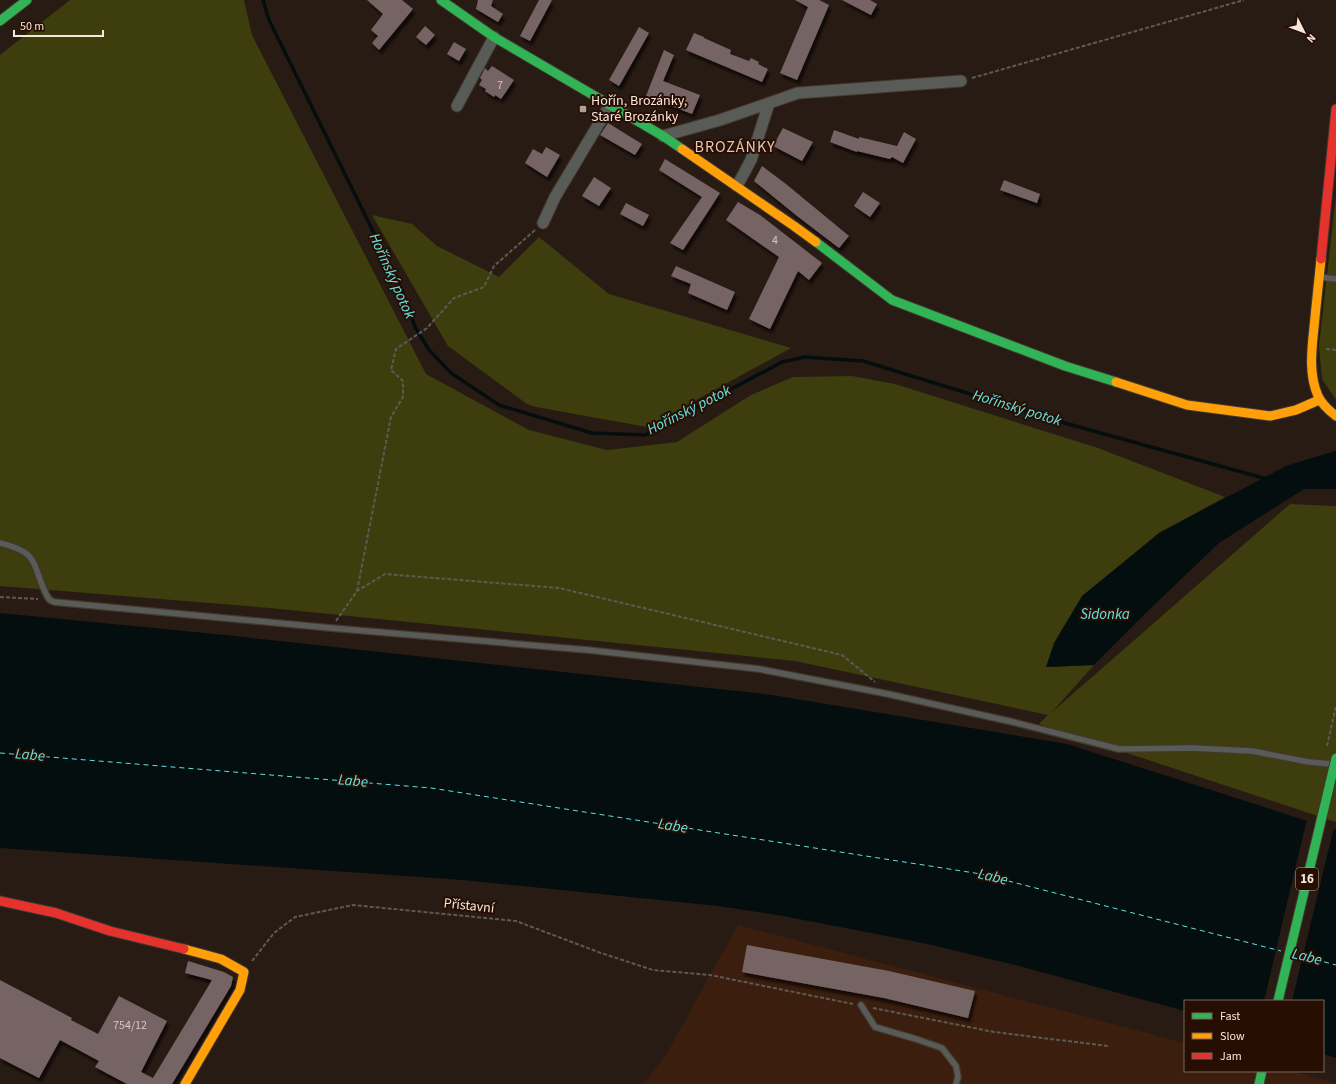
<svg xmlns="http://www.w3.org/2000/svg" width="1336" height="1084" viewBox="0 0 1336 1084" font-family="'Source Sans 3',sans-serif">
  <defs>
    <filter id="shadow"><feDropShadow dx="2.5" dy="4.5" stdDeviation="1" flood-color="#0009"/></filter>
  </defs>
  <rect width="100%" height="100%" fill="#281b13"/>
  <path fill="#3b1e0d" d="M738 925 1185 1043V1071H1291L1336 1083V1084H643L666 1055Z"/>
  <path fill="#3d3d0d" d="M70 0H244L252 35 426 374 529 430 607 450 677 442 751 395 793 377 852 376 895 384 1098 448 1225 497 1159 533 1047 667 1094 665 1052 712 1290 504 1336 506V822L1039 724 1048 715 795 661 270 608 0 586V55Z
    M1336 195V400L1322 379 1319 346Z
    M372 215 412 224 437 246 499 277 539 237 609 294 791 348 647 427 536 407 527 404 448 346Z"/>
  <path fill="#040e0e" d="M1335 451H1336V489H1304L1219 543 1153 606 1094 665 1046 667 1054 643 1082 596 1159 533 1286 466Z
    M0 613 225 635 772 695 1067 744 1336 830V1058L1323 1054V1001H1185V1011L1015 965 923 943 783 916 718 906 463 880 0 848Z"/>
  <path fill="#281b13" d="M1307 819 1334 827 1292 1001H1264Z"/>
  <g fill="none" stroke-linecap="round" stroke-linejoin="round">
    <path stroke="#040e0e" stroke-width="3.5" d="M263 0 269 20 402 290 415 327 429 350 451 373 499 405 592 433 645 435 782 362 805 357 863 361 1061 422 1267 479"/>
    <path stroke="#65e1e1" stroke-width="1" stroke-dasharray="5 4" stroke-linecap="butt" d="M0 753 431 788 981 874 1281 951
      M1298 955 1336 965"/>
  </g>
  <path fill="#766464" filter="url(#shadow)" d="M367 0H402L413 9 379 50 372 43 378 36 371 30 383 14Z
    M478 0H493L491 6 503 14 498 22 476 9Z
    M539 0H552L530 41 520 36Z
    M795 0H819L829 5 797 80 780 73 808 7Z
    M842 0H870L877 4 871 15Z
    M425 26 435 35 426 45 416 37Z
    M639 27 649 33 619 86 609 80Z
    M694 33 704 37V38L731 50 730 54 749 61 751 58 759 62 758 64 768 69 762 82 686 50Z
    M454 42 466 49 459 61 447 54Z
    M664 50 674 55 663 81 700 95 692 114 646 96Z
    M492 66 514 80 501 99 495 95 494 97 485 91 486 89 479 85 482 80 480 78 485 68 488 71Z
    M608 123 642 144 635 155 600 135Z
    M783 128 813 142 802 161 773 146Z
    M834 130 859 139V137L897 146 904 132 916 139 903 163 892 157 890 159 857 151V152L830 142Z
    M546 147 560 155 547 177 525 163 533 149 542 154Z
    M665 159 720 193 683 250 670 243 702 197 659 170Z
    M762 166 786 184 849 236 839 248 797 216 754 181Z
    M594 177 611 188 599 206 582 196Z
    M1004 180 1040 194 1037 203 1000 190Z
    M863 192 880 203 870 217 854 206Z
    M738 202 760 215 822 263 809 280 798 271 770 329 749 319 779 257 726 220Z
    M626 203 649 215 643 226 620 214Z
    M676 266 735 292 727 310 688 293 691 284 671 276Z
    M747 945 889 971 975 991 968 1018 884 998 742 972Z
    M188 961 224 972 233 977 231 986 172 1084H127L95 1067 99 1061 60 1040 39 1078 0 1058V980L72 1018 71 1020 98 1034 119 996 167 1021 141 1072 153 1078 212 980 185 973Z"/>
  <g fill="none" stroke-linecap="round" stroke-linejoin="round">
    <g stroke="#433831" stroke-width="8">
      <path id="lane" d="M1320 277 1336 279
        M0 543C41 553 31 564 47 596L50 600 54 602 331 628 588 650 759 669 888 694 1013 722 1119 749 1192 748 1252 751 1309 762 1332 764
        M861 1005 875 1027 916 1039 942 1048 956 1066 958 1077 956 1084"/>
    </g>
    <g stroke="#433831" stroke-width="13">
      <path id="street" d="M457 106 494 37
        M663 136 720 120 798 93 961 81
        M737 186 751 160 769 103
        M543 223 555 197 610 105"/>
    </g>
    <g stroke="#433831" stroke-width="11">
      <path id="fast" d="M441 0 494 37 663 136 682 149
        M0 21 27 0
        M816 242 892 300 1065 366 1116 382
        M1259 1084 1262 1071"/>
    </g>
    <g stroke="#433831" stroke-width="11">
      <path id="slow" d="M682 149 794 226 816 242
        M1321 259C1319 278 1317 297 1315 317 1313 342 1307 371 1318 396 1322 404 1328 410 1336 416
        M1116 382 1187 405 1270 416 1296 410 1319 400
        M184 949 221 959 244 972 240 990 185 1084"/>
    </g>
    <g stroke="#433831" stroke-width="11">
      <path id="jam" d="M1321 259 1336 109
        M0 901 56 913 110 931 184 949"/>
    </g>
    <path stroke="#5d5a55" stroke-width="2" stroke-dasharray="4 2" stroke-linecap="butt" d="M972 78 1244 0
      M1326 349 1336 350
      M357 591 391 417 403 397V381L391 370 396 349 427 328 454 298 484 287 494 266 535 230
      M0 597 38 599
      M336 621 357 591 385 574 559 588 842 655 875 682
      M252 961 274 933 295 917 353 905 516 921 601 953 653 970 710 975 853 1004
      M873 1008 994 1032 1108 1046"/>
    <use href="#lane" stroke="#595b57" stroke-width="5.5"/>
    <use href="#street" stroke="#595b57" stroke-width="11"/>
    <use href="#fast" stroke="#30b455" stroke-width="9"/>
    <use href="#slow" stroke="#ff9f0a" stroke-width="9"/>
    <use href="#jam" stroke="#e5322d" stroke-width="9"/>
    <g stroke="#433831" stroke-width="11" stroke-linecap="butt">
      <path id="fast-bridge" d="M1278 1001 1336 758"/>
    </g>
    <path stroke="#5d5a55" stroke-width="2" stroke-dasharray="4 2" stroke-linecap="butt" d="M1327 746 1336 706"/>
    <use href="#fast-bridge" stroke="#30b455" stroke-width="9"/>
  </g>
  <rect fill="#af9f96" stroke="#260e03" stroke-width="1.5" x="579" y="105" width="8" height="8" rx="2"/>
  <g text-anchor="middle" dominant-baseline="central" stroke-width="4" stroke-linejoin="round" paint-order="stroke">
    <g font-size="12" fill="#d8c6bf">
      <text x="500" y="85">7</text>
      <text x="775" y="240">4</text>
      <text x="130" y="1025">754/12</text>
    </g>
    <rect fill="#260e03" stroke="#b9a59c" stroke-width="1" x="1296" y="868" width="22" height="22" rx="3"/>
    <g font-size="13" font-weight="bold" fill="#f8e6dd">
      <text x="1307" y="879">16</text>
    </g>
    <g font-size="14" fill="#f8e6dd" stroke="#260e03" text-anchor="start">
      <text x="591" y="101">Hořín, Brozánky,<tspan x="591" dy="16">Staré Brozánky</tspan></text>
    </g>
    <g font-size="14" fill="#f8e6dd" stroke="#260e03">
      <text transform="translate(469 906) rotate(6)">Přístavní</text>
    </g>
    <g font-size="15" font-style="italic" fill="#65e1e1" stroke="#260e03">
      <text transform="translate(392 276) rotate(66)">Hořínský potok</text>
      <text transform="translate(1017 408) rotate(17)">Hořínský potok</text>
      <text transform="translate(689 410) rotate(-27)">Hořínský potok</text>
      <text x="1105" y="614">Sidonka</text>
      <text transform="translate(30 755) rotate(5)">Labe</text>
      <text transform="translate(353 781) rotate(5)">Labe</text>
      <text transform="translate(673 826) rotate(9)">Labe</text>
      <text transform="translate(993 877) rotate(13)">Labe</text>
      <text transform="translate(1307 957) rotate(14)">Labe</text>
    </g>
    <g font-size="16" letter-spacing="1" fill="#e7c4b3" stroke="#260e03">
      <text x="735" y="147">BROZÁNKY</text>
    </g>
  </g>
  <rect x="1184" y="1000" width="140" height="72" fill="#260e03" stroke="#7a645a"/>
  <rect x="1192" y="1013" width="20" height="6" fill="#30b455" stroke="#7a645a"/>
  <text x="1220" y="1020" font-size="12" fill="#f8e6dd">Fast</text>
  <rect x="1192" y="1033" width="20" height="6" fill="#ff9f0a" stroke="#7a645a"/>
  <text x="1220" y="1040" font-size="12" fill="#f8e6dd">Slow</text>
  <rect x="1192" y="1053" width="20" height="6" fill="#e5322d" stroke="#7a645a"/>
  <text x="1220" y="1060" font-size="12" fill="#f8e6dd">Jam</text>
  <g transform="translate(1304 32) rotate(132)" stroke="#260e03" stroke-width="3" paint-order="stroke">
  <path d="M0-3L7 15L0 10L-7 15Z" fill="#f8e6dd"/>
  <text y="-6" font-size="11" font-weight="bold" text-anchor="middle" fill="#f8e6dd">N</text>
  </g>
  <path d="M14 30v6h89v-6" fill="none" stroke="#f8e6dd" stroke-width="2"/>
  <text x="20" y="30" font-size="12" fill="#f8e6dd" stroke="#260e03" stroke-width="3" paint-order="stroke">50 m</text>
</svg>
